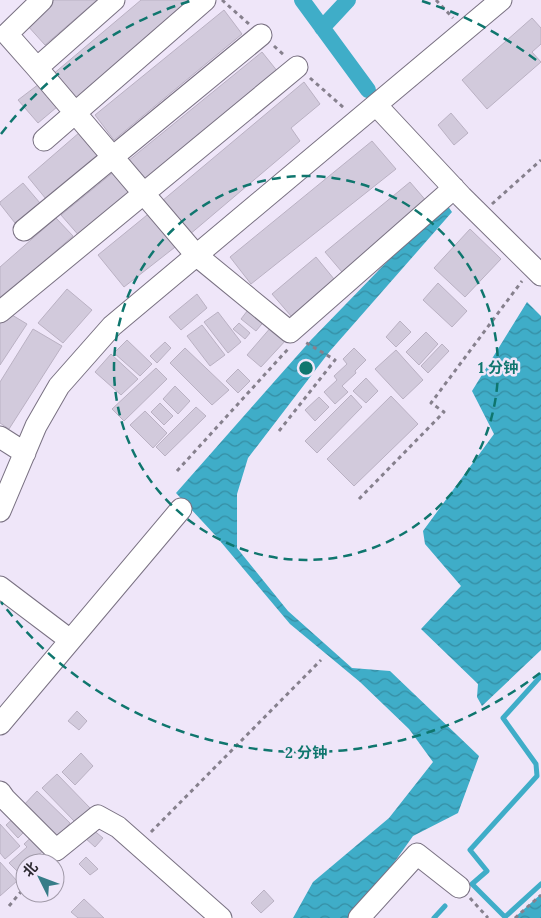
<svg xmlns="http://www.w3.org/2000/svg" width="541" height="918" viewBox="0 0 541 918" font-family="Lora,'Noto Sans SC',serif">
  <defs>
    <pattern id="water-waves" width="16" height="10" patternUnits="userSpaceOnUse" patternTransform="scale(1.25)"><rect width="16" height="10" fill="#3fadc8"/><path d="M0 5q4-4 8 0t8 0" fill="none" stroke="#358da3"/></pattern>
  </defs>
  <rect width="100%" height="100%" fill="#efe6f9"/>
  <path fill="url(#water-waves)" d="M445 202 452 212 330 351 248 458 237 494V548L288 611 352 668 390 671 479 756 458 813 413 836 381 881 348 918H293L313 882 389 818 433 762 409 729 360 682 290 624 215 535 176 493 311 340Z
    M527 302 541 316V650L482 706 477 697 478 684 421 629 461 586 425 544 423 531 494 434 472 391Z
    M541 894V918H514Z"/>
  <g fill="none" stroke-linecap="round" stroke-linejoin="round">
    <path stroke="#3fadc8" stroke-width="5" d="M541 676 503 718 536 764 537 776 470 850 487 871 472 884 505 917 541 884
      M434 918 445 906"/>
    <path stroke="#3fadc8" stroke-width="16" d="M302 0 368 90
      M322 28 348 0"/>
  </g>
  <path fill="#d2cadc" stroke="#bab1c3" d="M54 0H97L45 45 27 25Z
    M141 0H191L76 101 52 75Z
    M224 10 242 34 114 140 95 115Z
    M532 18 541 28V44L532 52 541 62 487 109 462 80Z
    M262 52 278 72 144 182 128 161Z
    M304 82 320 104 291 128 300 141 189 235 162 201Z
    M39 84 57 107 38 123 18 100Z
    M451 113 468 133 454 145 438 125Z
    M80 132 100 154 46 199 28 177Z
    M372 141 396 169 251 284 230 257Z
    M116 170 134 191 81 238 61 215Z
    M410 182 428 203 342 272 325 252Z
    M23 183 40 203 15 223 0 204V202Z
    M152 211 179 244 124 287 98 255Z
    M56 218 73 236 1 299 0 298V267Z
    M470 229 501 259 465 297 434 268Z
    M316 257 334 279 291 316 272 294Z
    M438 283 467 311 452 327 423 300Z
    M67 289 92 310 63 343 38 323Z
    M197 294 207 308 181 330 169 317Z
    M251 306 266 319 256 331 241 319Z
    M7 312 27 324 0 365V323Z
    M218 312 241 342 228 353 204 322Z
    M400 321 411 332 396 347 386 337Z
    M239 323 250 333 245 339 233 329Z
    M202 325 225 355 210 366 187 336Z
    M272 326 287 339 261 367 247 355Z
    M33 329 62 346 9 429 0 423V382Z
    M426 332 438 344 419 365 406 352Z
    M127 340 152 364 140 376 114 353Z
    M165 342 171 348 157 363 150 356Z
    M442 344 449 351 428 373 421 366Z
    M185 348 229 390 212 405 170 363Z
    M354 348 366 360 355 371 356 373 342 386 348 392 335 404 324 392 337 380 334 376 347 364 343 359Z
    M396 350 423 380 403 399 375 369Z
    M111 354 138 379 121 395 95 372Z
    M156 368 167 379 124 421 112 409Z
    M238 369 250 381 238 393 226 381Z
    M366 378 378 391 366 403 353 391Z
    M175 386 190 401 178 414 163 399Z
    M351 395 362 407 317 453 305 441Z
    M391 396 418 424 354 486 327 459Z
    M319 397 329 407 315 421 305 410Z
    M160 403 173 416 164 425 151 412Z
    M196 407 206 416 165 456 156 447Z
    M145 411 167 433 153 448 130 425Z
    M77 711 87 721 79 730 68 721Z
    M81 753 93 766 75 785 62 772Z
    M57 774 90 808 75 822 42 788Z
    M37 791 70 823 55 839 22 807Z
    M17 815 29 827 18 838 6 825Z
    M0 824 20 846 5 859 0 853Z
    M92 829 103 838 95 847 84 837Z
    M36 833 48 846 30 863H25V867L19 873 9 863 27 847 24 844Z
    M86 857 98 869 90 875 79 864Z
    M0 862 17 881 0 896Z
    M264 890 274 901 261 913 251 903Z
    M84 899 104 918H78L71 912Z"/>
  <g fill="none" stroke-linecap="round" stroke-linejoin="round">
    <g stroke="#797182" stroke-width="23">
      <path id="minor" d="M42 0 7 34 37 68 196 255 290 332 454 188
        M37 68 114 0
        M376 105 462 197 541 275
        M44 140 205 0
        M24 230 261 35
        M0 312 297 67
        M0 437 25 453
        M0 511 36 426 59 386 112 326 501 0
        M0 587 70 640
        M0 724 181 509
        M0 792 5 799 56 850 98 816 118 827 221 918
        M359 918 417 854 459 887"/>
    </g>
    <path stroke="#86808d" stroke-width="3" stroke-dasharray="4 4" stroke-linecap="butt" d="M222 0 249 24
      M436 0 453 18
      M274 46 284 55
      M310 78 344 108
      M492 204 541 160
      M279 431 335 360 305 342
      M177 471 288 349
      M359 499 444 412 431 403 522 281
      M151 832 321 660
      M470 898 488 918
      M9 906 25 887
      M515 918 541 895"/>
    <use href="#minor" stroke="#fff" stroke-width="21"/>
  </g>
  <g fill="none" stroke="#0f766e" stroke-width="2.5" stroke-dasharray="9 6">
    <circle cx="306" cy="368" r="192"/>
    <path d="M540 673A385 385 0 0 1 1 602M1 134A385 385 0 0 1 190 1M422 1A385 385 0 0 1 540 63"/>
  </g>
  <circle cx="306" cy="368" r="8" fill="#0f766e" stroke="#efe6f9" stroke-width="2.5"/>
  <g font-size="15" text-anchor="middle" font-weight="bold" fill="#0f766e" stroke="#efe6f9" stroke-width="5" stroke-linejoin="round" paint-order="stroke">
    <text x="498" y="373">1 分钟</text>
    <text x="306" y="758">2 分钟</text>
  </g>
  <g transform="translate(40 878) rotate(312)"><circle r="24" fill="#efe6f9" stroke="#a19aa9"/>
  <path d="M0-4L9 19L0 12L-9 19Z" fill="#367c88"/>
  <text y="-8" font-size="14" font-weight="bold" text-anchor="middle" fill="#2c2930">北</text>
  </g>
</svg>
